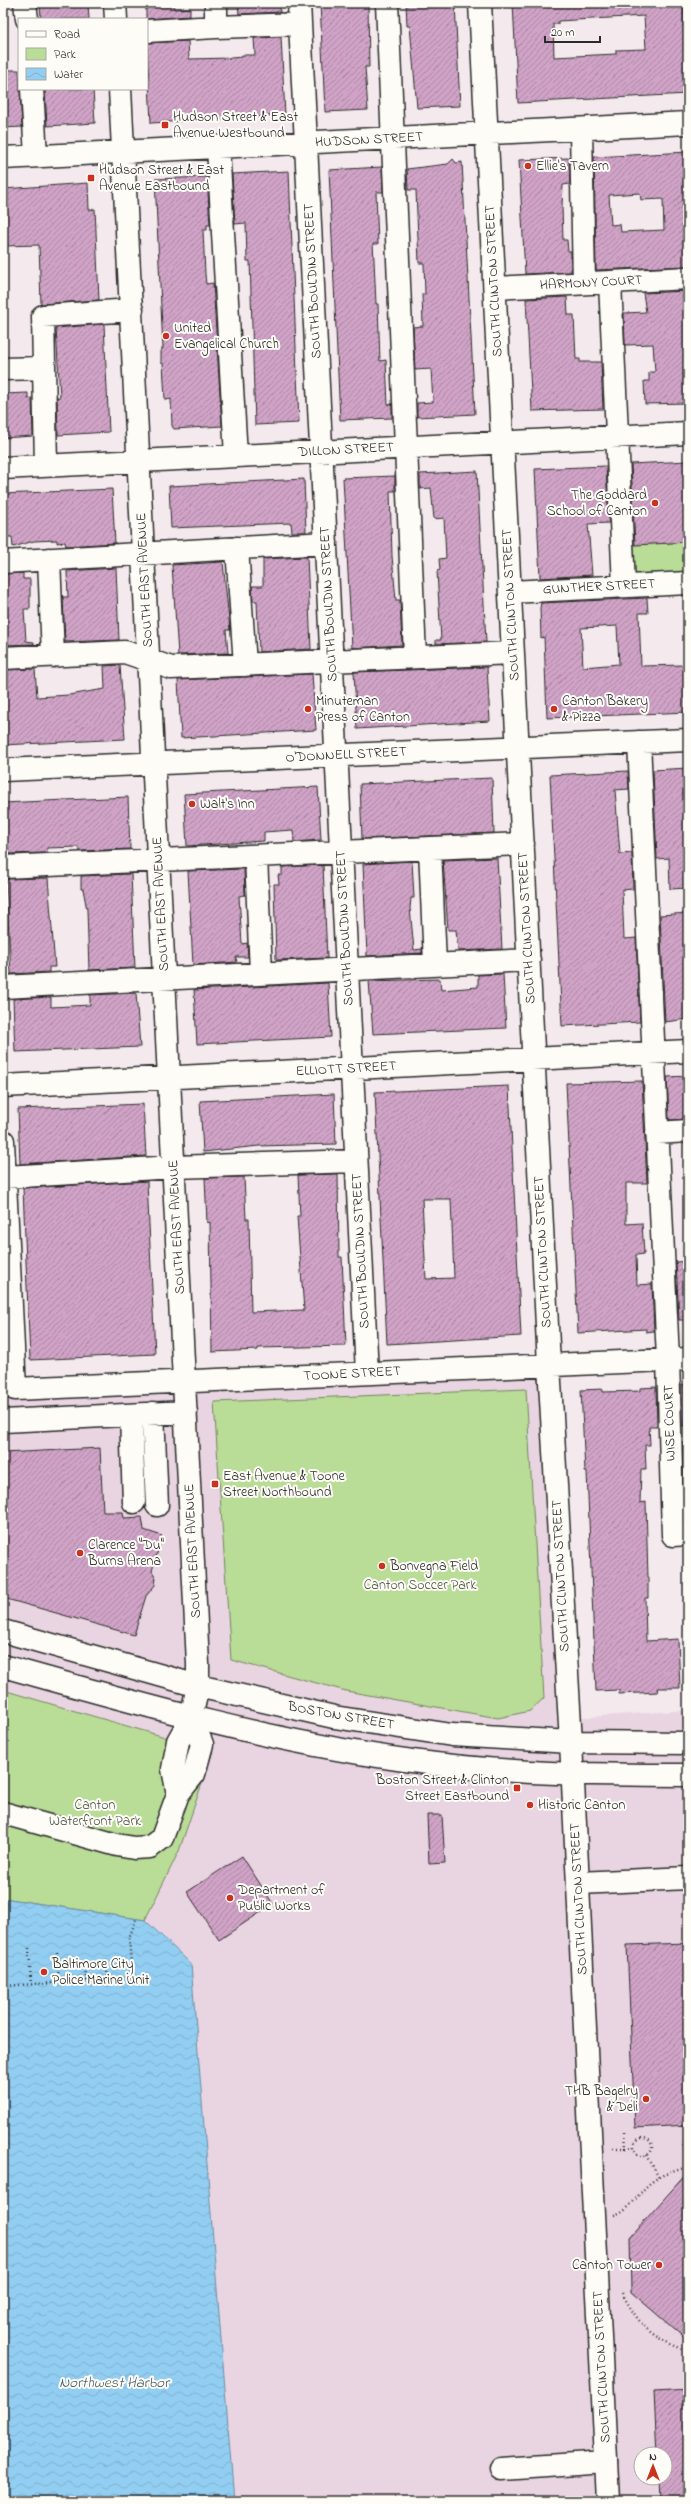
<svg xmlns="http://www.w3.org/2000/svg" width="691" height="2504" viewBox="0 0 691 2504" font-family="'Indie Flower',sans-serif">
  <defs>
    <pattern id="water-waves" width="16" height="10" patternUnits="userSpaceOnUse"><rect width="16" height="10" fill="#92cef2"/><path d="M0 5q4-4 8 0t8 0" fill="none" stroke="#7eb1d0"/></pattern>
    <pattern id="building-hatch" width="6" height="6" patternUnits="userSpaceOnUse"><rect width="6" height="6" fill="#d0a3c6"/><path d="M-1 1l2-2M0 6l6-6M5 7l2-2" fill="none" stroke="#a985a1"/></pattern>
  </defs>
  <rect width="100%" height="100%" fill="#f4eaed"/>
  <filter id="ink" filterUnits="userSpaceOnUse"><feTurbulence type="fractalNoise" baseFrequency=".025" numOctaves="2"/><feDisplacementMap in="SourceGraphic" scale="8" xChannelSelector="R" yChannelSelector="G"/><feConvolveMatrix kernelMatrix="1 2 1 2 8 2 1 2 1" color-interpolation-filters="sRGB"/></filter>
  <g filter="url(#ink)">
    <path fill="#e9d5e1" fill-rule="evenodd" d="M3 1256 12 1382 553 1363 572 1718 688 1710V2501H234L191 1964 145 1920 179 1851 213 1751 3 1690ZM641 2454H665V2478H641Z"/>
    <path fill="#b9dc96" stroke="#728460" d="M688 542V576L625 579 623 545Z
      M526 1389 544 1698 530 1711 498 1718 346 1691 231 1660 214 1402Z
      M3 1690 213 1751 179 1851 145 1920 3 1898Z"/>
    <path fill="url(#water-waves)" stroke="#698da2" d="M3 1898 145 1920 191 1964 234 2501H3Z"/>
    <path fill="url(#building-hatch)" stroke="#2b2b2b" fill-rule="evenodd" d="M40 3H88L89 19H41Z
      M146 3H174V9L190 8V16L146 19Z
      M238 3H279L280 12 239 14Z
      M320 3H368L369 67H365L368 110 325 112Z
      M406 3H455L460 106 417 108 410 26H407Z
      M513 3H683L688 94 518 103ZM644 16 646 49 616 50V54L554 57 553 24H558V21Z
      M281 37 285 115 151 123 147 43 188 41 189 59 231 58 242 57V55H255L254 38Z
      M3 70H19L22 127 3 128Z
      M45 89H93L95 123 47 126Z
      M688 152V266L596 270 594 157ZM640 193 641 200 663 199 664 230 621 232 620 224 611 225 609 195Z
      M569 158 570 184 563 185 562 206 563 240H567L568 251H571V272L525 274 519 160Z
      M453 159 456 163 462 162 475 414 417 417V403L433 402 431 369 415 370 413 327 423 326 422 294H425L424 263H419L416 190H408L407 169 448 164Z
      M382 167 383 192H376L378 244H373L374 260 376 304H378L380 361 386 360 388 405 392 404V418L340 420 329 170Z
      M289 171 299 423 255 425 250 261H247L246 223 235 224 232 174Z
      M207 177 210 225H207V230H203L205 274 206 284 213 283 222 426 174 429 172 426 171 399 165 400 163 363H161V349H163L155 179Z
      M88 183 89 210 95 209 99 300 41 304 39 245 4 246 3 242V189Z
      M688 291V403L645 404 644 381H649V372H655L653 344 625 345 624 313 646 312 643 293Z
      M567 297 568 315H574L576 359H580V362H601L603 409 532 411 526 299Z
      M104 324 109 432 58 435 57 397H60L56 328Z
      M28 393V399L32 398 33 436 3 438V394Z
      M688 461V542L635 545 631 464Z
      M606 466 609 523 588 524 592 575 540 578 535 469Z
      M477 471 486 642 436 644V640H441L437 571 440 570 439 559 446 558 444 518 434 519 431 488 420 489V474Z
      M395 476V491H390L392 556 396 600H400L402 645 352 648 343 478Z
      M304 479 306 532H292L291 523 171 528 169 486Z
      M112 489 115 543 66 546 65 542 57 543V540L34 541 13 547 12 537H3V494Z
      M307 557 311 649 259 652 257 601H253L252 586H263V559Z
      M223 562 230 630H226L228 653 178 655 172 565Z
      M116 568 119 640 65 642 63 597H68L67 571Z
      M23 573V579H30V609H24L26 641 34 642V644L3 645V574Z
      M647 598 648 613H639L641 666 684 665 685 682H688V712L547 718 544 637 541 638 540 608 541 603ZM617 626 619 664 583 667 581 628Z
      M120 665 125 739 3 745V670L35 669 37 697 69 695 105 689 104 666Z
      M487 667 490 721 357 729 354 672Z
      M312 674 316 730 181 738 178 680Z
      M688 768V794H685L688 888 670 889 669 858 657 859 653 770Z
      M628 771 629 789 615 790 620 854 632 853 633 889 622 890 624 939 636 938 640 1022 562 1026 550 775Z
      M492 778 494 833 362 839 360 784Z
      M318 787 321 840 294 842 293 830 264 832V841L187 846 184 794Z
      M128 797 130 849 80 851 78 847 47 848V853L4 854 3 803Z
      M497 858 502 949 458 951 456 930H448L443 860Z
      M412 861 414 898H411L410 908 414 950 422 949V953L367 956 363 864Z
      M323 865 327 958 276 960 274 884H279L278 875H282V867Z
      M244 869 245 895 239 896 242 944 247 943 248 957H236L237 962 193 965 188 871Z
      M131 874 135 968 89 970 87 910 83 889H81V876Z
      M48 878 55 967H49V972L11 974 6 879Z
      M688 913V1019L665 1022 660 915Z
      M503 974 506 1028 373 1034 369 981 440 979 441 990 478 987V975Z
      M328 983 331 1037 197 1044 194 990Z
      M136 993 140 1047 15 1052 13 999 51 997V1007L90 1005V995Z
      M688 1076V1119L669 1120 667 1077Z
      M642 1081 647 1183H626V1224L642 1223 644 1254 636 1255 637 1285 652 1284 654 1331 646 1332V1329L578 1333 566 1083Z
      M509 1086 521 1336 387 1344 375 1092ZM422 1199H451L454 1278 426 1279Z
      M334 1094 336 1144 259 1146 203 1152 200 1101Z
      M143 1104 146 1156 20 1164 18 1109Z
      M338 1174 339 1257H342L346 1346 258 1348V1350L212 1352 210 1222 207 1223 205 1178 244 1177 246 1219H249L251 1312 304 1310 298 1231 297 1216H300L298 1175Z
      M147 1181 155 1354 30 1360 23 1188Z
      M688 1261V1320H679L676 1262Z
      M688 1384V1419H684L685 1425 682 1426 681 1385Z
      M656 1387 657 1427H649L650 1445H645L646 1469H641L640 1503 646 1502 648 1579V1598H645L646 1641 678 1639 680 1688H657L658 1692 619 1694V1690L596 1691 587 1472H585L581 1390 603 1389V1392L640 1391V1388Z
      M100 1448 103 1512H123L124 1518 142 1517 144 1530 162 1536 152 1571 156 1578 155 1585 146 1596 134 1635 3 1598V1453Z
      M427 1815H442L445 1863 429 1864Z
      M242 1856 273 1904 219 1940 187 1892Z
      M688 1943V2125L635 2128 627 1945Z
      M688 2172V2341L631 2292 630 2237Z
      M688 2390V2501H660L659 2478H665V2454H657L654 2392Z"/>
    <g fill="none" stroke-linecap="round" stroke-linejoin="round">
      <g stroke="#2b2b2b" stroke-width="25">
        <path id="minor" d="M25 3 27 19
          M115 3 116 19
          M299 3 367 1373
          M387 3 415 657
          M480 3 549 1365 571 1742
          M216 27 300 24
          M147 31 216 27V3
          M32 89 36 156
          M120 89 198 1664V1686L191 1718 178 1741 173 1769 178 1794
          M581 129 584 283
          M218 147 236 456
          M3 158 688 123
          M610 282 624 586
          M495 288 688 278
          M3 369 43 368
          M46 465 43 316 132 310
          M3 468 688 433
          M237 548 245 665
          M49 559 53 656
          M3 562 326 543
          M510 592 688 583
          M3 658 125 652 171 668 513 653
          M639 742 668 1359 673 1535 688 1534
          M3 770 688 740
          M430 848 435 964
          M256 856 261 973
          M3 867 523 844
          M3 987 529 960
          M3 1086 688 1051
          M657 1133 688 1131
          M3 1141 15 1389 688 1359
          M5 1177 174 1167 356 1161
          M153 1413 157 1505
          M131 1415 134 1502
          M3 1421 186 1412
          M3 1813 117 1845 134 1848 150 1847 162 1838 178 1794 194 1774 202 1744 191 1718
          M578 1883 688 1878
          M501 2469 606 2462"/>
      </g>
      <g stroke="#2b2b2b" stroke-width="25">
        <path id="major" d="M3 1631 198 1686 334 1717 452 1735 571 1742 688 1743
          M3 1666C138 1704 272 1742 412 1761 504 1774 596 1775 688 1775
          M571 1742 608 2501"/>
      </g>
      <path stroke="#2b2b2b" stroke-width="2.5" stroke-dasharray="1 3" stroke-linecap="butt" d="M29 1948 31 1984
        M57 1952 59 1983
        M85 1960 86 1981
        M106 1960 108 1980
        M3 1986 132 1978 129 1938 136 1919
        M688 2129V2134
        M634 2147a9 9 0 1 1 18 0a9 9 0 1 1-18 0Z
        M613 2148H626L625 2131
        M626 2148 634 2147
        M647 2155 659 2178
        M687 2166 683 2143H688
        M614 2216C628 2212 636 2197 646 2187 657 2176 673 2170 688 2166
        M622 2293C641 2328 650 2337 688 2351"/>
      <use href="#minor" stroke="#fdfcf7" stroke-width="22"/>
      <use href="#major" stroke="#fdfcf7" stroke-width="22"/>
    </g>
  </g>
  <g fill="#c8321e" stroke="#fdfcf7" stroke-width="1.5">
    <rect x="161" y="121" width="8" height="8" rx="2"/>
    <circle cx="528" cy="166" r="4"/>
    <rect x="87" y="174" width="8" height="8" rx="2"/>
    <circle cx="166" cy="336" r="4"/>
    <circle cx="655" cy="503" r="4"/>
    <circle cx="308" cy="709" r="4"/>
    <circle cx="554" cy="709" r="4"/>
    <circle cx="192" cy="804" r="4"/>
    <rect x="211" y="1480" width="8" height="8" rx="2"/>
    <circle cx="80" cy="1553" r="4"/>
    <circle cx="382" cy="1566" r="4"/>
    <rect x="513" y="1784" width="8" height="8" rx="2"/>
    <circle cx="530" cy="1805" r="4"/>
    <circle cx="230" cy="1898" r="4"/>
    <circle cx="44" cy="1972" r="4"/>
    <circle cx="646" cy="2099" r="4"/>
    <circle cx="659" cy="2265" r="4"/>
  </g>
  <g text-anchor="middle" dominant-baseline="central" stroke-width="4" stroke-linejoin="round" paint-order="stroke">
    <g font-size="14" fill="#2b2b2b" stroke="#fdfcf7" text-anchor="start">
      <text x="173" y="117">Hudson Street &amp; East<tspan x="173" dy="16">Avenue Westbound</tspan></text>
      <text x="536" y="166">Ellie's Tavern</text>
      <text x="99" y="170">Hudson Street &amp; East<tspan x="99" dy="16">Avenue Eastbound</tspan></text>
      <text x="174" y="328">United<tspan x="174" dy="16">Evangelical Church</tspan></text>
      <text x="647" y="495" text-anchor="end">The Goddard<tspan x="647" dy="16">School of Canton</tspan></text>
      <text x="316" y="701">Minuteman<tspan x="316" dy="16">Press of Canton</tspan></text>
      <text x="562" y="701">Canton Bakery<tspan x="562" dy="16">&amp; Pizza</tspan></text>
      <text x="200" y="804">Walt's Inn</text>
      <text x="223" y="1476">East Avenue &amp; Toone<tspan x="223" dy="16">Street Northbound</tspan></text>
      <text x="88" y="1545">Clarence "Du"<tspan x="88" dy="16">Burns Arena</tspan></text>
      <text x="390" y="1566">Bonvegna Field</text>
      <text x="509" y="1780" text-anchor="end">Boston Street &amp; Clinton<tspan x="509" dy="16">Street Eastbound</tspan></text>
      <text x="538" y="1805">Historic Canton</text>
      <text x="238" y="1890">Department of<tspan x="238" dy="16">Public Works</tspan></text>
      <text x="52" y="1964">Baltimore City<tspan x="52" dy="16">Police Marine Unit</tspan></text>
      <text x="638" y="2091" text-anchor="end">THB Bagelry<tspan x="638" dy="16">&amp; Deli</tspan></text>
      <text x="651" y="2265" text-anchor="end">Canton Tower</text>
    </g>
    <g font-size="14" fill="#2b2b2b" stroke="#fdfcf7">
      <text transform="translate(369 140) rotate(-3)">HUDSON STREET</text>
      <text transform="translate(313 281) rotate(-93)">SOUTH BOULDIN STREET</text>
      <text transform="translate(494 281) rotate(-93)">SOUTH CLINTON STREET</text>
      <text transform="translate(591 283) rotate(-3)">HARMONY COURT</text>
      <text transform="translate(346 450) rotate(-3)">DILLON STREET</text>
      <text transform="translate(145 580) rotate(-93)">SOUTH EAST AVENUE</text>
      <text transform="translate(599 587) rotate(-3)">GUNTHER STREET</text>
      <text transform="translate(329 604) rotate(-93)">SOUTH BOULDIN STREET</text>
      <text transform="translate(511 605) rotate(-93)">SOUTH CLINTON STREET</text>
      <text transform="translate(346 755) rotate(-3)">O'DONNELL STREET</text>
      <text transform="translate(161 904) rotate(-93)">SOUTH EAST AVENUE</text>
      <text transform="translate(345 928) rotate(-93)">SOUTH BOULDIN STREET</text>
      <text transform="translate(527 928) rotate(-93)">SOUTH CLINTON STREET</text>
      <text transform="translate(346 1069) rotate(-3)">ELLIOTT STREET</text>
      <text transform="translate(177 1227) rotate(-93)">SOUTH EAST AVENUE</text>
      <text transform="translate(361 1251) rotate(-93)">SOUTH BOULDIN STREET</text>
      <text transform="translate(543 1252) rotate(-93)">SOUTH CLINTON STREET</text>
      <text transform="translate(352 1374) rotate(-3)">TOONE STREET</text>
      <text transform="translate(670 1423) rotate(-92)">WISE COURT</text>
      <text transform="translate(193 1551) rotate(-93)">SOUTH EAST AVENUE</text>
      <text transform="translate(561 1576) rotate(-93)">SOUTH CLINTON STREET</text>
      <text transform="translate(341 1716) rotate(10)">BOSTON STREET</text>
      <text transform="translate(579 1899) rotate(-93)">SOUTH CLINTON STREET</text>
      <text transform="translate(602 2367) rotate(-93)">SOUTH CLINTON STREET</text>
    </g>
    <g font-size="14" fill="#4e5746" stroke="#fdfcf7">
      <text x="420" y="1585">Canton Soccer Park</text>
      <text x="95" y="1805">Canton<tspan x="95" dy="16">Waterfront Park</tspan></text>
    </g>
    <g font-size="15" font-style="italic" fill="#4a5c67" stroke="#fdfcf7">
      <text x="114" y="2383">Northwest Harbor</text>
    </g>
  </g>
  <rect width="691" height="2504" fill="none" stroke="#fdfcf7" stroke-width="16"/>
  <rect x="8" y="8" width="675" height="2488" fill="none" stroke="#2b2b2b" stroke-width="1.5" filter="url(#ink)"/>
  <rect x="18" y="18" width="130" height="72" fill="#fdfcf7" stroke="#a9a8a5"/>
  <rect x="26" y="31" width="20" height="6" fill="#fdfcf7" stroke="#a9a8a5"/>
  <text x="54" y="38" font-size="12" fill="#2b2b2b">Road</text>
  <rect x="26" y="48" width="20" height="12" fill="#b9dc96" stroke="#a9a8a5"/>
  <text x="54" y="58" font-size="12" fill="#2b2b2b">Park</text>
  <rect x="26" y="68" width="20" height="12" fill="url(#water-waves)" stroke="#a9a8a5"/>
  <text x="54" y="78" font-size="12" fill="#2b2b2b">Water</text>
  <g transform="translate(653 2466)"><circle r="19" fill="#fdfcf7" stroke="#a9a8a5"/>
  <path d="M0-3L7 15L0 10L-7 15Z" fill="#c8321e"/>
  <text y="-6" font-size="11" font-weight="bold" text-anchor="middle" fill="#2b2b2b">N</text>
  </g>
  <path d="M545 36v6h55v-6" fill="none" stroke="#2b2b2b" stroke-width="2"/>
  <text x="551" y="36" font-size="12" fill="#2b2b2b" stroke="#fdfcf7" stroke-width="3" paint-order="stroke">20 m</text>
</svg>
